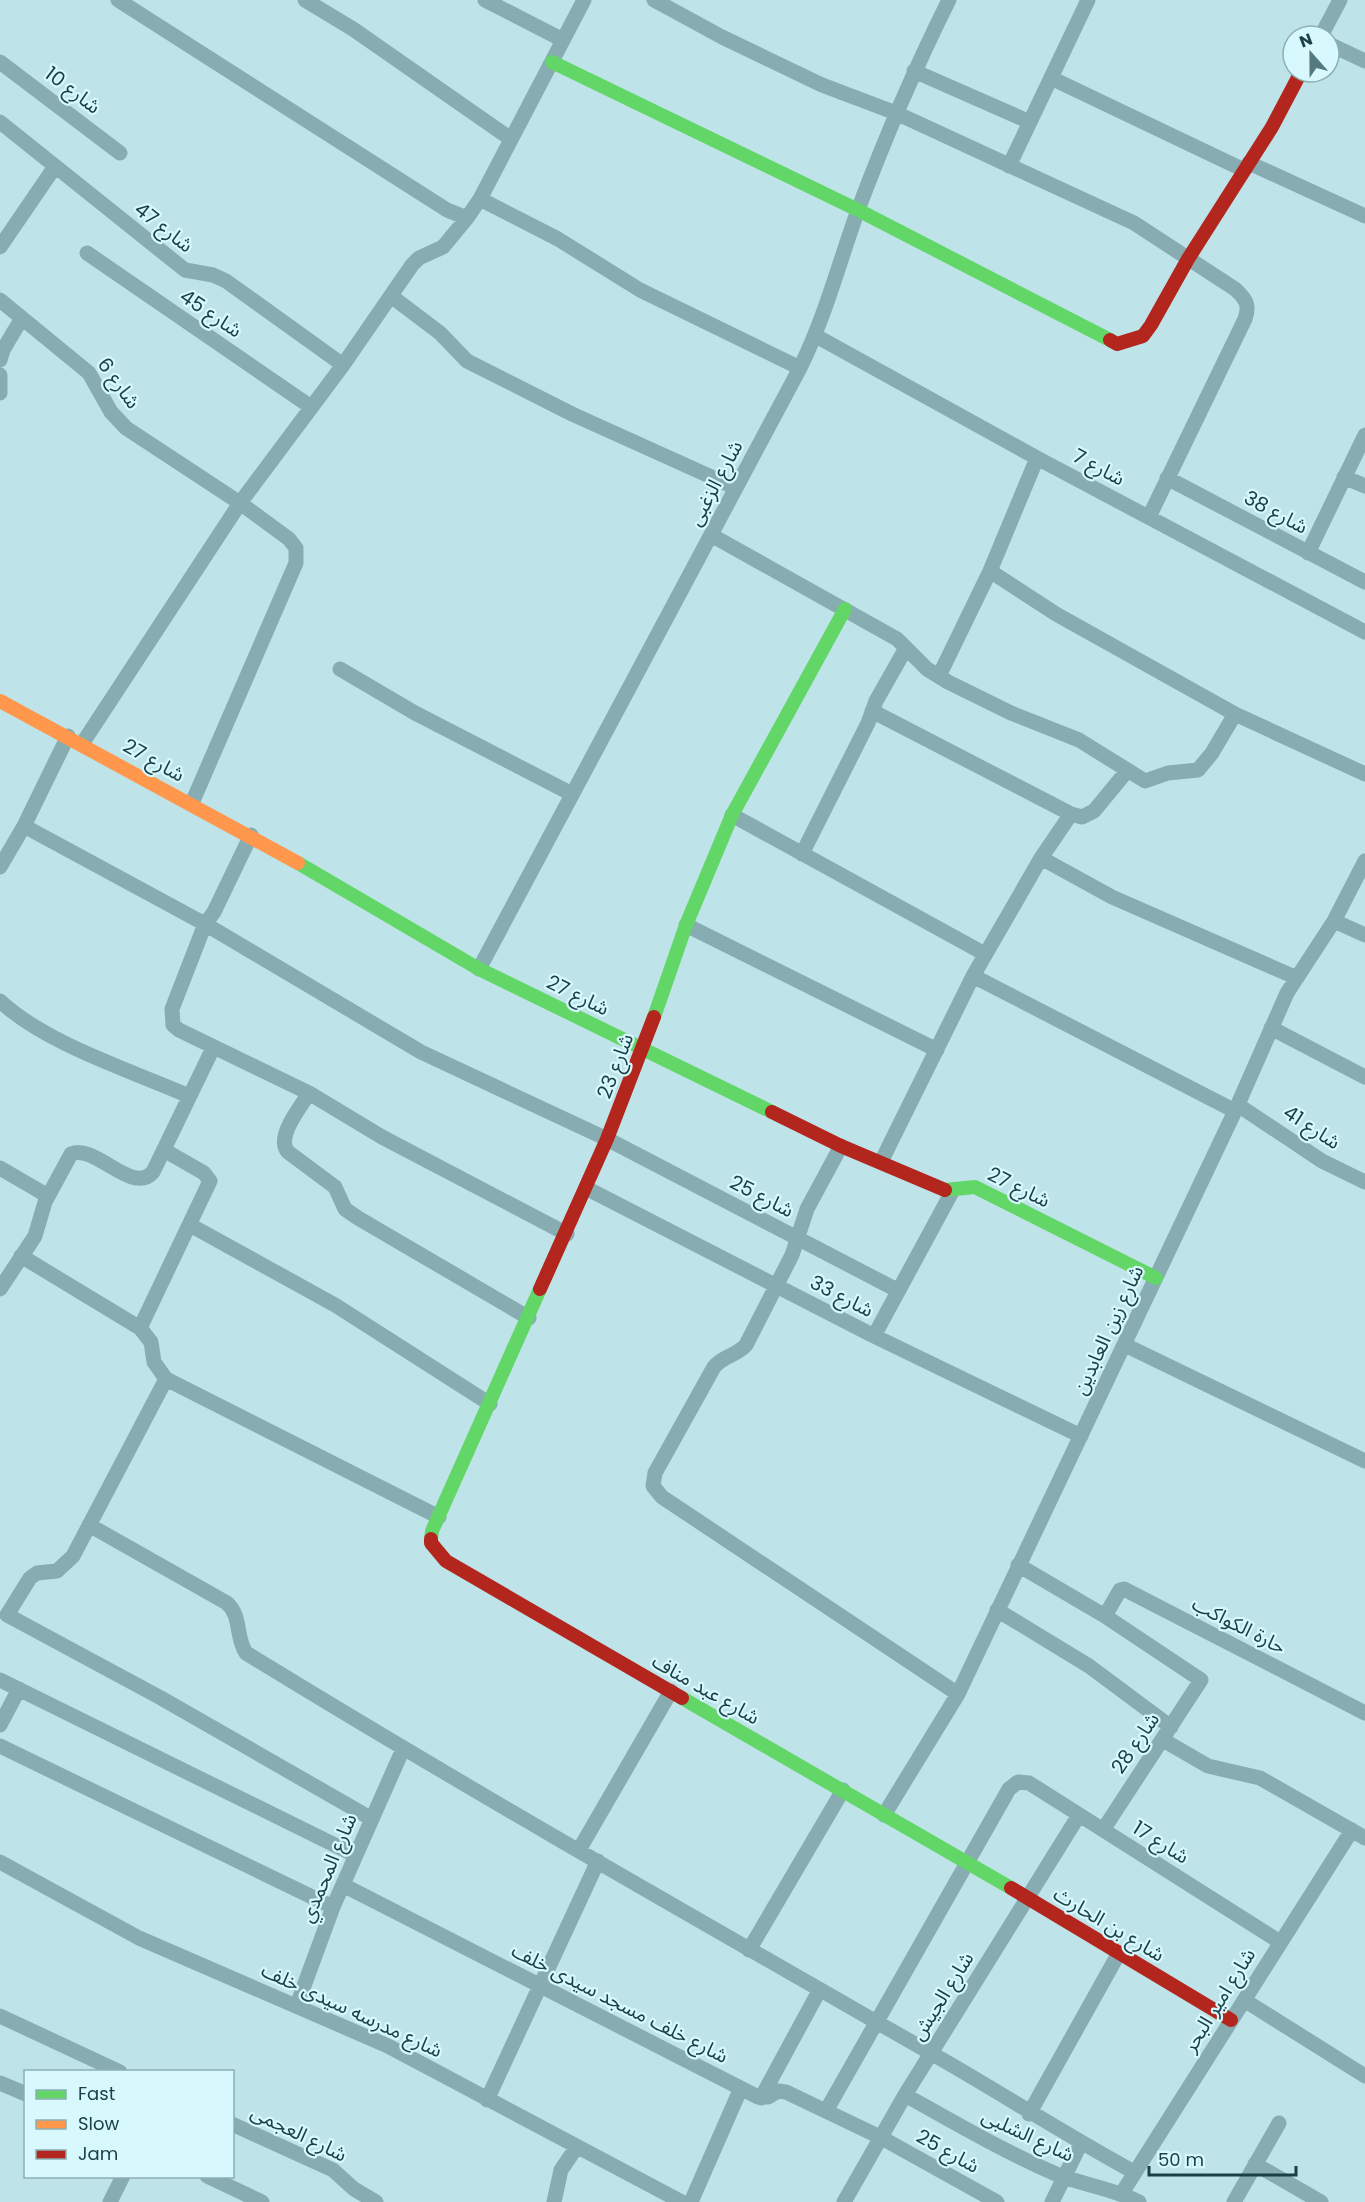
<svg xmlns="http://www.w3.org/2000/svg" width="1365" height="2202" viewBox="0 0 1365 2202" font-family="Poppins,'Noto Sans Arabic',sans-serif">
  <rect width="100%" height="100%" fill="#bee4e9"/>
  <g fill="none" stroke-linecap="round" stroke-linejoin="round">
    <path stroke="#87adb2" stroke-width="15" d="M118 0 447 210 467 218 480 199
      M305 0 353 29 511 139
      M485 0 563 40
      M584 0 480 199 558 239 640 290 800 368
      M654 0 722 37 822 85 896 113 1134 223 1235 289C1246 299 1250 305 1245 319L1149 517
      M1321 36 1340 0
      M1329 44 1365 61
      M0 62 120 153
      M914 71 1030 122
      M1051 78 1244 170
      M0 122 185 270 213 275 226 281 343 365
      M1249 163 1365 216
      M1009 166 1088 0
      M0 247 54 168
      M87 253 311 407
      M391 296 440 333 467 361 572 414 736 488
      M0 300 89 373 111 412 126 428 240 503 289 539 296 548V563L192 803
      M816 336 1037 458 1365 632
      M0 360 3 350 22 318
      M0 375V393
      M1344 477 1365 486
      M1167 478 1365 582
      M711 535 897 639 927 669 948 682 1011 713 1079 740 1145 781 1168 773 1198 770 1212 753 1235 714
      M1308 553 1365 435
      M990 571 1056 614 1235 714 1365 774
      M340 669 415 713 572 794
      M939 676 990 571 1037 458
      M872 711 1071 814
      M82 744 240 503 343 365 412 265 419 258 443 247 467 218
      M1127 771 1094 811 1082 817 1071 814 1041 858 1112 897 1297 978
      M732 815 985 954
      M24 826 205 924 172 1009 173 1025 179 1030 309 1093 382 1137 567 1234
      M251 835 214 912 205 924 421 1052 607 1139 897 1290
      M802 854 868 723 876 701 906 648
      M0 867 24 826 68 736
      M1334 921 1365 935
      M686 925 937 1050
      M479 969 800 368C825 317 839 263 858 210 885 138 915 68 949 0
      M973 976 1235 1111
      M0 1001C46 1044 132 1071 189 1096
      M1271 1028 1365 1077
      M309 1093C301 1107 275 1137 288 1152L335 1187 345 1209 358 1218 529 1318
      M1238 1105 1322 1161 1365 1182
      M841 1146 807 1209 792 1255 746 1345C736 1356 723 1356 714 1367L655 1473 653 1486 662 1497 958 1694
      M881 1162 973 976 1041 858
      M0 1168 48 1196
      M586 1188 874 1336 1081 1436
      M190 1225 335 1305 490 1404
      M21 1256 140 1328 151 1342 154 1362 166 1379 439 1517
      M0 1289 35 1236 45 1202 71 1154C95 1143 132 1196 153 1172L213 1048
      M140 1328 210 1181 204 1173 164 1150
      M874 1336 953 1190
      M1125 1345 1365 1461
      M166 1379 73 1556 57 1571 37 1573 30 1578 7 1615 161 1698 372 1819
      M89 1525 227 1603C242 1617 235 1636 246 1653 471 1791 700 1921 929 2052 998 2091 1064 2134 1134 2172
      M1018 1565 1105 1616 1201 1680 1103 1830
      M997 1610 1089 1666 1171 1727
      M1105 1616 1120 1590 1124 1589 1365 1713
      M0 1680 355 1855
      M0 1725 19 1689
      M1163 1740 1208 1766 1260 1778 1365 1838
      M0 1746 333 1907
      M884 1815 958 1694 1235 1111 1287 993 1334 921 1365 861
      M579 1850 671 1691
      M0 1862 139 1938 388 2046 682 2202
      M343 1885 758 2097H768L778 2091 786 2092 880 2137 997 2202
      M749 1950 843 1790
      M1244 2000 1365 2076
      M297 2005 333 1907 403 1749
      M0 2016 120 2072
      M0 2083 26 2094
      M905 2095C955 2123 1003 2151 1056 2174 1083 2185 1112 2188 1139 2202
      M761 2098 819 1991
      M487 2100 598 1861
      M826 2111 1009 1789 1018 1782 1029 1783 1280 1942
      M1029 2114 1119 1953
      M232 2124 333 2170 354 2189 376 2202
      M1255 2164 1321 2202
      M207 2176 262 2202
      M1122 2193 1352 1830
      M110 2202 123 2176
      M554 2202 561 2170 576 2148
      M691 2202 741 2088
      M844 2202 905 2095 1079 1815
      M1052 2202 1081 2143
      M1234 2202 1279 2123"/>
    <path stroke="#63d668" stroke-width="14" d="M552 62 858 210 1110 340
      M298 863 479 969 772 1112
      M654 1017 686 925 732 815 845 609
      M945 1190 975 1187 1156 1278
      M431 1539 432 1531 540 1289
      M682 1698 1011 1888"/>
    <path stroke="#ff974d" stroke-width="14" d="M0 701 298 863"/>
    <path stroke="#b3261e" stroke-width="14" d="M1110 340 1117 344 1143 336 1151 325 1188 259 1272 127 1301 72
      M772 1112 841 1146 945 1190
      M540 1289 607 1139 654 1017
      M431 1539V1543L446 1561 682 1698
      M1011 1888 1231 2020"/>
  </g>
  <g text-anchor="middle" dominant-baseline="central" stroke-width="4.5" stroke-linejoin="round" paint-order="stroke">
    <g font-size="20" fill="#1b4146" stroke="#d7f8fd">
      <text transform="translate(73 90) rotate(37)">شارع 10</text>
      <text transform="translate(164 227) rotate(38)">شارع 47</text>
      <text transform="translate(211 313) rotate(34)">شارع 45</text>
      <text transform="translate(119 383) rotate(54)">شارع 6</text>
      <text transform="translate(1099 467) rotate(28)">شارع 7</text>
      <text transform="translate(715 483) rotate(-62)">شارع الزغبى</text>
      <text transform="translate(1276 512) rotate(28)">شارع 38</text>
      <text transform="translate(154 760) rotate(29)">شارع 27</text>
      <text transform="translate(578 995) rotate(26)">شارع 27</text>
      <text transform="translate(615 1066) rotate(-69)">شارع 23</text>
      <text transform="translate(1312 1127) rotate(33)">شارع 41</text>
      <text transform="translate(1019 1187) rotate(26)">شارع 27</text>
      <text transform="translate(762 1196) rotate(27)">شارع 25</text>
      <text transform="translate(842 1296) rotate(27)">شارع 33</text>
      <text transform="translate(1108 1330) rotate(-65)">شارع زين العابدين</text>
      <text transform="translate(1239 1625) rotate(27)">حارة الكواكب</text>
      <text transform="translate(706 1689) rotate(30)">شارع عبد مناف</text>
      <text transform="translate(1135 1743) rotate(-56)">شارع 28</text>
      <text transform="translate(1161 1842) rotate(32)">شارع 17</text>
      <text transform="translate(328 1868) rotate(-67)">شارع المحمدي</text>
      <text transform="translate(1109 1924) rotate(31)">شارع بن الحارث</text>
      <text transform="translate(942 1996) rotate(-58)">شارع الجيش</text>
      <text transform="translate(1219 2000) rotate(-58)">شارع امير البحر</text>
      <text transform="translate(620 2003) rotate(27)">شارع خلف مسجد سيدى خلف</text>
      <text transform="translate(352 2010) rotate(25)">شارع مدرسه سيدى خلف</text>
      <text transform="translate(299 2133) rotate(26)">شارع العجمى</text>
      <text transform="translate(1028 2135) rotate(25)">شارع الشلبى</text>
      <text transform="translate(948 2151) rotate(29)">شارع 25</text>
    </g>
  </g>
  <rect x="24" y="2070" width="210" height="108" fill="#d7f8fd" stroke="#8cafb4" stroke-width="1.5"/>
  <rect x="36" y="2090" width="30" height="9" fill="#63d668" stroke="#8cafb4" stroke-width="1.5"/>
  <text x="78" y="2100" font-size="18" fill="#1b4146">Fast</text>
  <rect x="36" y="2120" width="30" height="9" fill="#ff974d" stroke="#8cafb4" stroke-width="1.5"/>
  <text x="78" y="2130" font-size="18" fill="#1b4146">Slow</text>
  <rect x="36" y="2150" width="30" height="9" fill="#b3261e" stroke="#8cafb4" stroke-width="1.5"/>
  <text x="78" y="2160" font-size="18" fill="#1b4146">Jam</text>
  <g transform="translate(1311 54) rotate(339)"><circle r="28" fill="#d7f8fd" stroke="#8cafb4" stroke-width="1.5"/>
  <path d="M0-4.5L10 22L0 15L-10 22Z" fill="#547a7f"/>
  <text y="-9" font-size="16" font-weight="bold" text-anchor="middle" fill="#1b4146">N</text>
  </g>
  <path d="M1149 2166v9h147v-9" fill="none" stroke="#1b4146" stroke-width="3"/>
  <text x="1158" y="2166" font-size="18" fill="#1b4146" stroke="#d7f8fd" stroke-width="4.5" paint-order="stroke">50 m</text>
</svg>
